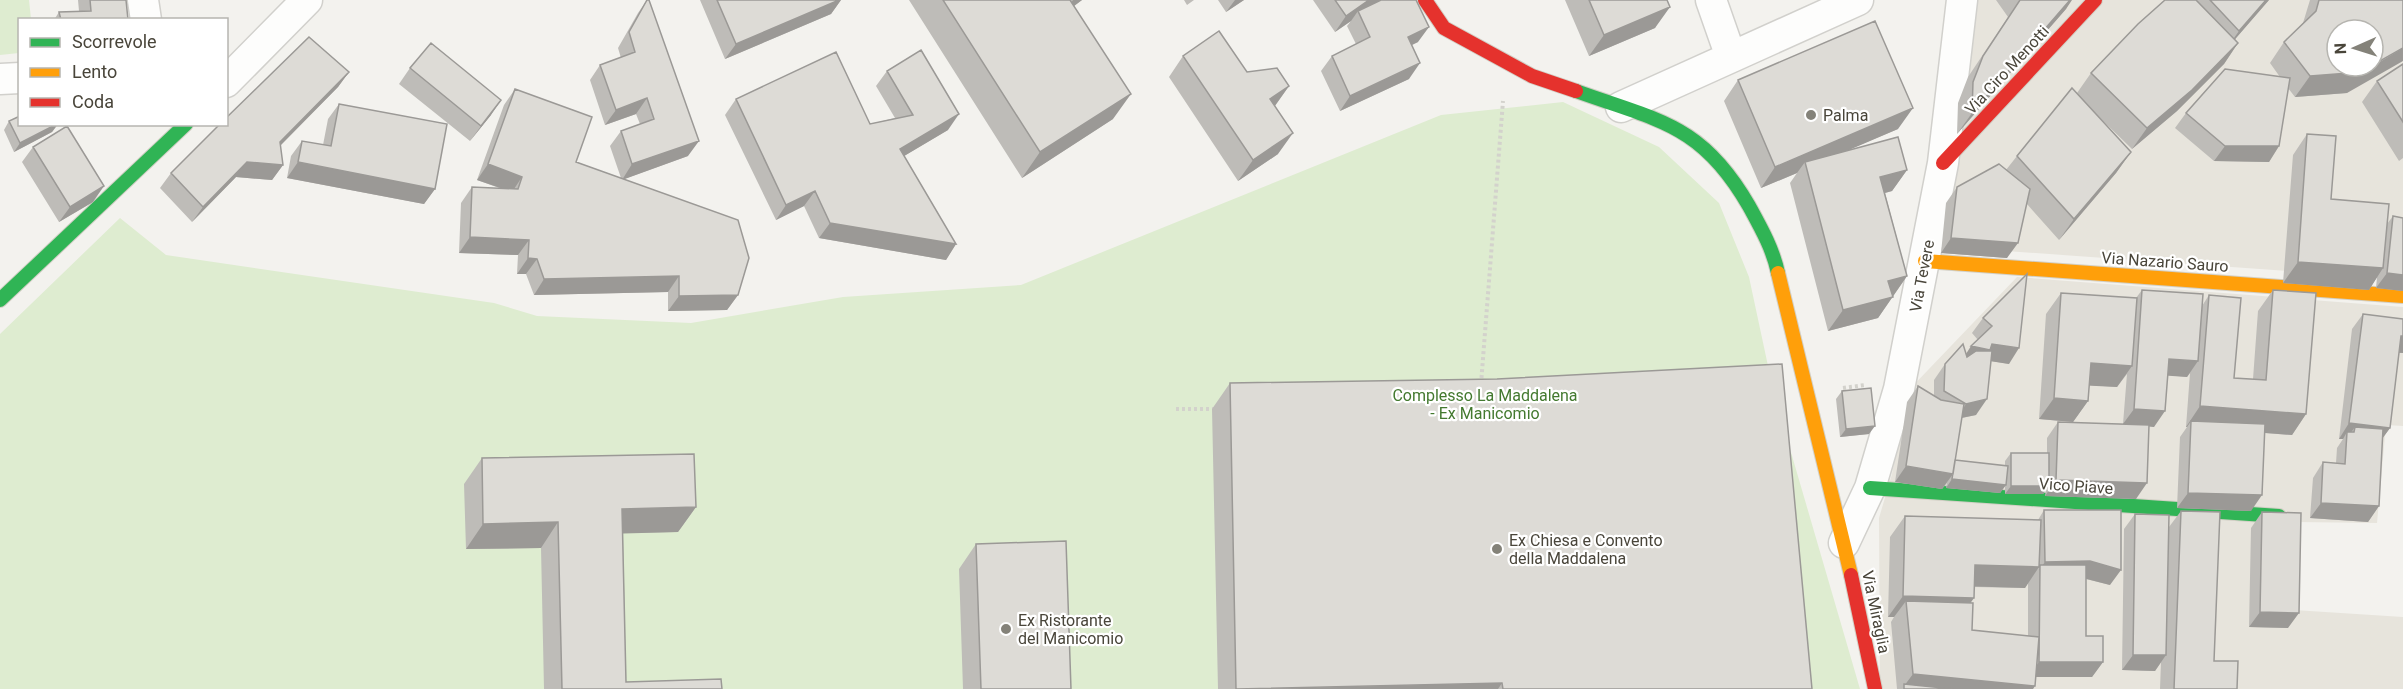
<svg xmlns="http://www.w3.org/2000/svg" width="2403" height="689" viewBox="0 0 2403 689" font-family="Roboto,sans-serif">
  <rect width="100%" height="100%" fill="#f3f2ee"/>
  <path fill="#e7e4dc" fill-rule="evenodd" d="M1967 0H2403V279L1935 246ZM2337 30H2373V66H2337Z
    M2017 277 2403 307V426L2386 425 2377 523 2296 522 2294 610 2403 617V689H1880L1879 518 1892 474 1906 393Z"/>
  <path fill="#deecd0" d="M0 0H29L31 19 20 20 19 53 0 55Z
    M1563 102 1659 147 1719 203 1749 277 1774 394 1860 689H0V334L120 218 166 255 494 303 537 316 691 323 843 297 1021 285 1441 115Z"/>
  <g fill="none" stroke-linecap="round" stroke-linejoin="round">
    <g stroke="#d1d0cc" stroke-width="33">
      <path id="street" d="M143 0 146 20
        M1711 0 1731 57
        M0 79 20 78
        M226 82 307 0
        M1621 107 1858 0
        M1844 543 1870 488 1899 389 1943 163 1962 0"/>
    </g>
    <g stroke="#d2cfc5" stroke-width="16">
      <path id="fast" d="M1576 91C1659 121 1702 124 1749 206 1761 228 1773 249 1778 273
        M0 300 186 124
        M1870 488 2279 516"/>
    </g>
    <g stroke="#d2cfc5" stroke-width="16">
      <path id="slow" d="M1925 261 2403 296
        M1778 273 1851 575"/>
    </g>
    <g stroke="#d2cfc5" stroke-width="16">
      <path id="jam" d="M1425 0 1444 28 1532 76 1576 91
        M1943 163 2095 0
        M1851 575 1875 689"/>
    </g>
    <path stroke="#d3d2cc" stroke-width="4" stroke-dasharray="3 3" stroke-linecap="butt" d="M1481 384 1503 101
      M1843 388 1865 385
      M1176 409H1216"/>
    <use href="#street" stroke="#fdfdfc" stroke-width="30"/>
    <use href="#fast" stroke="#30b455" stroke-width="14"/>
    <use href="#slow" stroke="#ff9f0a" stroke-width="14"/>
    <use href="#jam" stroke="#e5322d" stroke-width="14"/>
  </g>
  <path fill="#bebcb8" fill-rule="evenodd" d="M78 0H126L128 20H54L59 12 79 11Z
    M647 0 688 156 624 179 738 295 727 310 668 311V292L534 295 526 274H517L518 255 459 253 461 203 472 187 502 189 477 180 504 105 515 89 576 162 621 178 610 146 621 131 640 124 636 114 605 125 590 80 600 65 621 58 618 48 638 13Z
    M700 0H841L831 14 725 59Z
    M909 0H1082L1074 6 1113 119 1022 178Z
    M1184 0H1194L1187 5Z
    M1218 0H1244L1226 12Z
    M1313 0H1416L1418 42 1412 45 1409 79 1340 111 1321 71 1332 56 1356 44 1347 26 1351 21 1335 32Z
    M1565 0H1667L1655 28 1589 56Z
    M1996 0H2070L2066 9 1957 134 1958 103 1968 77 2008 17Z
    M2165 0H2269L2235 39 2238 43 2224 64 2177 111 2132 149 2098 116 2131 152 2116 173 2059 240 2027 204 2007 258 1941 253 1946 203 1957 187 2006 170 2017 156 2077 93 2091 73Z
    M2310 0H2403L2347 93 2295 97 2288 88 2279 146 2269 162 2214 161 2175 128 2186 113 2280 77 2270 63 2284 42 2303 23Z
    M1183 56 1247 72 1289 86 1275 106 1278 154 1238 181 1169 77Z
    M2403 64V158L2399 161 2362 102 2377 81Z
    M410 68 491 115 470 141 399 84Z
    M887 71 948 130 904 156 956 244 946 260 819 238 804 206 776 220 725 115 736 99 870 124 895 118 876 86Z
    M349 72 338 87 280 146 283 165 272 180 236 177 192 222 160 188 171 173Z
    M1738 80 1898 129 1850 149 1907 170 1892 191 1885 193 1907 276 1878 318 1828 331 1790 183 1797 173 1761 188 1724 101Z
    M339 104 435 189 424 204 287 178 291 156 302 141 323 145 328 119Z
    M9 121 58 124 52 132 14 152 4 130Z
    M2307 134 2331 199 2387 224 2393 216 2403 218V291L2376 288 2377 277 2369 290 2283 283 2293 155Z
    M33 147 93 202 59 222 22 162Z
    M2027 274 2009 364 1991 361 1976 415 1962 418 1955 460 2005 466V461L2011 453H2047V438L2058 422 2123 424 2127 374 2117 387 2089 385 2088 401 2073 422 2039 419 2046 314 2061 293 2136 298 2142 290 2202 306 2209 295 2234 378 2253 379 2258 311 2273 290 2306 414 2292 435 2264 433 2251 511 2177 508 2180 437 2187 427H2186L2190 373 2187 377 2168 375 2154 427 2149 426 2136 499 2045 496 2046 490 2043 494H2005V486L2000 493 1946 488 1947 483 1942 489 1895 482 1907 402 1918 386 1934 396V380L1945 364 1966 354 1978 340 1972 333 1983 318Z
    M2363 314 2403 319V353H2399L2390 428 2382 439 2379 506 2368 522 2310 518 2313 478 2323 462 2336 463 2337 448 2343 439H2339L2352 329Z
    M1230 383 1812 689H1218L1212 409Z
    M1842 391 1869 434 1840 437 1836 399Z
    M482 458 696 507 678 532 623 533 626 682 722 689H544L541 548 466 549 464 484Z
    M2044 510 2110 585 2086 579V636L2103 662 2092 677H2036L2033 689H1897L1891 622 1894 617H1888L1890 537 1905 516 2038 520ZM2028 583V636L1972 630 1970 603 1974 587 2025 588Z
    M2181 511 2214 661 2237 689H2160L2161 662 2155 671 2122 670 2124 529 2135 514 2169 527Z
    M2262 512 2288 628 2249 627 2251 528Z
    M976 544 1071 689H963L959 569Z"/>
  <path fill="#9b9996" d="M839 0H841L831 14 725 59 736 44Z
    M1073 0H1082L1062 15Z
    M1235 0H1244L1226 12Z
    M1369 0H1381L1358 11 1351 21 1335 32 1346 16Z
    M2070 0H2072L2066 9 1957 134 1972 113Z
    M2266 0H2269L2224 52 2239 31Z
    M1670 7 1655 28 1589 56 1604 35Z
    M1429 27 1418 42 1397 52 1408 37Z
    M2238 43 2224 64 2177 111 2132 149 2147 128Z
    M2403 48V61L2347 93 2295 97 2310 76 2373 66Z
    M1420 63 1409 79 1340 111 1350 96Z
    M349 72 338 87 269 157 280 142Z
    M1289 86 1274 107 1270 99Z
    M1131 94 1113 119 1022 178 1040 152Z
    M647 98 636 114 605 125 616 110Z
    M501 100 491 115 470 141 481 126Z
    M1913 108 1898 129 1807 168 1805 162 1797 173 1761 188 1775 167Z
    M959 114 948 130 889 165 900 149Z
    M58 124 52 132 14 152 20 143Z
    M1293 133 1278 154 1238 181 1253 160Z
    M699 141 688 156 622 180 632 164Z
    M2225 146H2279L2269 162 2214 161Z
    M2131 152 2116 173 2059 240 2074 219Z
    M247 162 283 165 272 180 236 177 192 222 203 207Z
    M298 162 435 189 424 204 287 178Z
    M488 164 522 177 512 192 477 180Z
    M1907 170 1892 191 1866 198 1880 177Z
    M104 186 93 202 59 222 70 207Z
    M815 191 804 206 776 220 786 205Z
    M830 223 956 244 946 260 819 238Z
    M470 237 529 240 518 255 459 253Z
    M1951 238 2018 243 2007 258 1941 253Z
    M528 258 537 259 526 274H517Z
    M2298 262 2383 268 2369 290 2283 283Z
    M2387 273 2403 275V291L2376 288Z
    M679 276 668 292 534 295 544 279Z
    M1907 276 1878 318 1828 331 1843 310 1888 281Z
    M738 295 727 310 668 311 679 296Z
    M2401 336H2403V353L2390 352Z
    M1992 344 2019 348 2009 364 1983 360 1961 362 1971 346Z
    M2169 359 2198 361 2187 377 2158 375Z
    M2091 363 2132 366 2117 387 2076 385Z
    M2054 398 2088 401 2073 422 2039 419Z
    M1987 399 1976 415 1956 419 1966 404Z
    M2200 406 2306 414 2292 435 2191 427V421L2187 427H2186Z
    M2134 409 2165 411 2154 427 2123 424Z
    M2349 423 2390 428 2379 443 2354 432 2355 427 2347 438V432L2343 439H2339Z
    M1875 426 1869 434 1840 437 1846 429Z
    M1906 466 1953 474 1942 489 1895 482Z
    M1952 479 2006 485 2000 493 1946 488Z
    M2056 480 2147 483 2136 499 2045 496Z
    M2011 486H2049L2043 494H2005Z
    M2188 493 2262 495 2251 511 2177 508Z
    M2321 503 2379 506 2368 522 2310 518Z
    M696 507 678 532 605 534 622 509Z
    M558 522 541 548 466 549 483 524Z
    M2090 561 2121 570 2110 585 2079 577 2039 570 2045 562Z
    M1975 565 2039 567 2025 588 1960 586Z
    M1903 596 1974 598 1959 619 1906 601 1894 617H1888Z
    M2260 612 2299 613 2288 628 2249 627Z
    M2133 655H2166L2155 671 2122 670Z
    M2039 662H2103L2092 677H2028Z
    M1913 674 2035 686 2033 689H1904V686Z
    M1502 683 1498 689H1259Z"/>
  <path fill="#dddbd6" stroke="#9b9996" stroke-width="1.5" d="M90 0H126L128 20H61L59 12 91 11Z
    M647 0H649L699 141 632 164 621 131 654 119 647 98 616 110 600 65 635 52 629 32Z
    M717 0H839L736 44Z
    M943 0H1070L1131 94 1040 152Z
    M1335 0H1369L1346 16Z
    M1381 0H1416L1429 27 1408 37 1420 63 1350 96 1332 56 1370 37 1358 11Z
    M1589 0H1667L1670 7 1604 35Z
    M2020 0H2070L1972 113 1973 82 1983 56Z
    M2165 0H2196L2238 43 2192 90 2147 128 2091 73 2138 24Z
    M2210 0H2266L2239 31Z
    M2319 0H2403V48L2373 65V30H2337V66H2372L2362 72 2310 76 2284 42 2316 11Z
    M1875 21 1913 108 1775 167 1738 80Z
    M1219 31 1247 72 1277 68 1289 86 1270 99 1293 133 1253 160 1183 56Z
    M309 37 349 72 280 142 283 165 247 162 203 207 171 173 220 124H226V118Z
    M431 43 501 100 481 126 410 68Z
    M921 50 959 114 900 149 956 244 830 223 815 191 786 205 736 99 836 52 870 124 913 115 887 71Z
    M2403 64V122L2377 81Z
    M2225 69 2290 78 2279 146H2225L2186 113Z
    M2072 88 2131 152 2074 219 2017 156Z
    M515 89 592 117 576 162 738 220 749 258 738 295 679 296V276L544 279 537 259 528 258 529 240 470 237 472 187 518 189 522 177 488 164Z
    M339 104 447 124 435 189 298 162 302 141 331 146Z
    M20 116V124H57L20 143 9 121Z
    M67 126 104 186 70 207 33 147Z
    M2307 134 2336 136 2331 199 2389 204 2383 268 2298 262Z
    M1898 137 1907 170 1880 177 1907 276 1888 281 1893 297 1843 310 1805 162Z
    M1999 164 2030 189 2018 243 1951 238 1957 187Z
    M2393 216 2403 218V275L2387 273Z
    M2027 274 2019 348 1992 344 1990 350 1971 346 1992 326 1983 318Z
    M2142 290 2203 294 2198 361 2169 359 2165 411 2134 409Z
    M2273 290 2316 293 2306 414 2200 406 2209 295 2241 298 2234 378 2266 380Z
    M2061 293 2137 298 2132 366 2091 363 2088 401 2054 398Z
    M2363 314 2403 319V336H2401L2390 428 2349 423Z
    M1963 344 1967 357 1976 351H1992L1987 399 1966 404 1944 391 1945 364Z
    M1782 364 1812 689H1503L1502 683 1236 689 1230 383 1497 379Z
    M1918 386 1941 400 1964 404 1953 474 1906 466Z
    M1871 388 1875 426 1846 429 1842 391Z
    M2191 421 2265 424 2262 495 2188 493Z
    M2058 422 2149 425 2147 483 2056 480Z
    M2355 427 2383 429 2379 506 2321 503 2323 462 2345 464 2347 432H2354Z
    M2011 453H2049V486H2011Z
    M694 454 696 507 622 509 626 682 721 679 722 689H562L558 522 483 524 482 458Z
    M1955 460 2008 466 2006 485 1952 479Z
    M2044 510H2121V570L2090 561 2045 562Z
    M2181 511 2220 512 2214 661H2238L2237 689H2174Z
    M2262 512 2301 513 2299 613 2260 612Z
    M2135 514 2169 515 2166 655H2133Z
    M1905 516 2041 520 2039 567 1975 565 1974 598 1903 596Z
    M1066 541 1071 689H981L976 544Z
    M2040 565H2086V636H2103V662H2039Z
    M1906 601 1973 603 1972 630 2039 637 2035 686 1913 674Z
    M1904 684 1953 689H1904Z"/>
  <g fill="#848279" stroke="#fff" stroke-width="2">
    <circle cx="1811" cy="115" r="6"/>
    <circle cx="1497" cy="549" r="6"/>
    <circle cx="1006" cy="629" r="6"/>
  </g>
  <g text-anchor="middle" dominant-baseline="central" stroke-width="4.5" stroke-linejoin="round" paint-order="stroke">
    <g font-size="16" fill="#49453a" stroke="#fff">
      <text transform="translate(2007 70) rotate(-47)">Via Ciro Menotti</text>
      <text transform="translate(2165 262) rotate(4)">Via Nazario Sauro</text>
      <text transform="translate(1922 276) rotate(-79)">Via Tevere</text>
      <text transform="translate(2076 486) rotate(4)">Vico Piave</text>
      <text transform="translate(1876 612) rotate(78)">Via Miraglia</text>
    </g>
    <g font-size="16" fill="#49453a" stroke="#fff" text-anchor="start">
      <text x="1823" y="115">Palma</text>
      <text x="1509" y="540">Ex Chiesa e Convento<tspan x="1509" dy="18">della Maddalena</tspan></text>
      <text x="1018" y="620">Ex Ristorante<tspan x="1018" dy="18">del Manicomio</tspan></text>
    </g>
    <g font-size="16" fill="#43792f" stroke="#fff">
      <text x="1485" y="395">Complesso La Maddalena<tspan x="1485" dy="18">- Ex Manicomio</tspan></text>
    </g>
  </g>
  <rect x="18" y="18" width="210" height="108" fill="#ffffff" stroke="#b6b5b0" stroke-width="1.5"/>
  <rect x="30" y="38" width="30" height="9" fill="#30b455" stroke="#b6b5b0" stroke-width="1.5"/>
  <text x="72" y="48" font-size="18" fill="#49453a">Scorrevole</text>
  <rect x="30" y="68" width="30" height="9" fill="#ff9f0a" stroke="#b6b5b0" stroke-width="1.5"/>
  <text x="72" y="78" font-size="18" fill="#49453a">Lento</text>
  <rect x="30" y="98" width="30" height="9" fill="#e5322d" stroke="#b6b5b0" stroke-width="1.5"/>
  <text x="72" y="108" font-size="18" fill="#49453a">Coda</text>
  <g transform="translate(2355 48) rotate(267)"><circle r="28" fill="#ffffff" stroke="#b6b5b0" stroke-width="1.5"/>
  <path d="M0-4.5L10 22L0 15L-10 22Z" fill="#848279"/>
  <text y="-9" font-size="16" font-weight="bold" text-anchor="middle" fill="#49453a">N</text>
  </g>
</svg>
